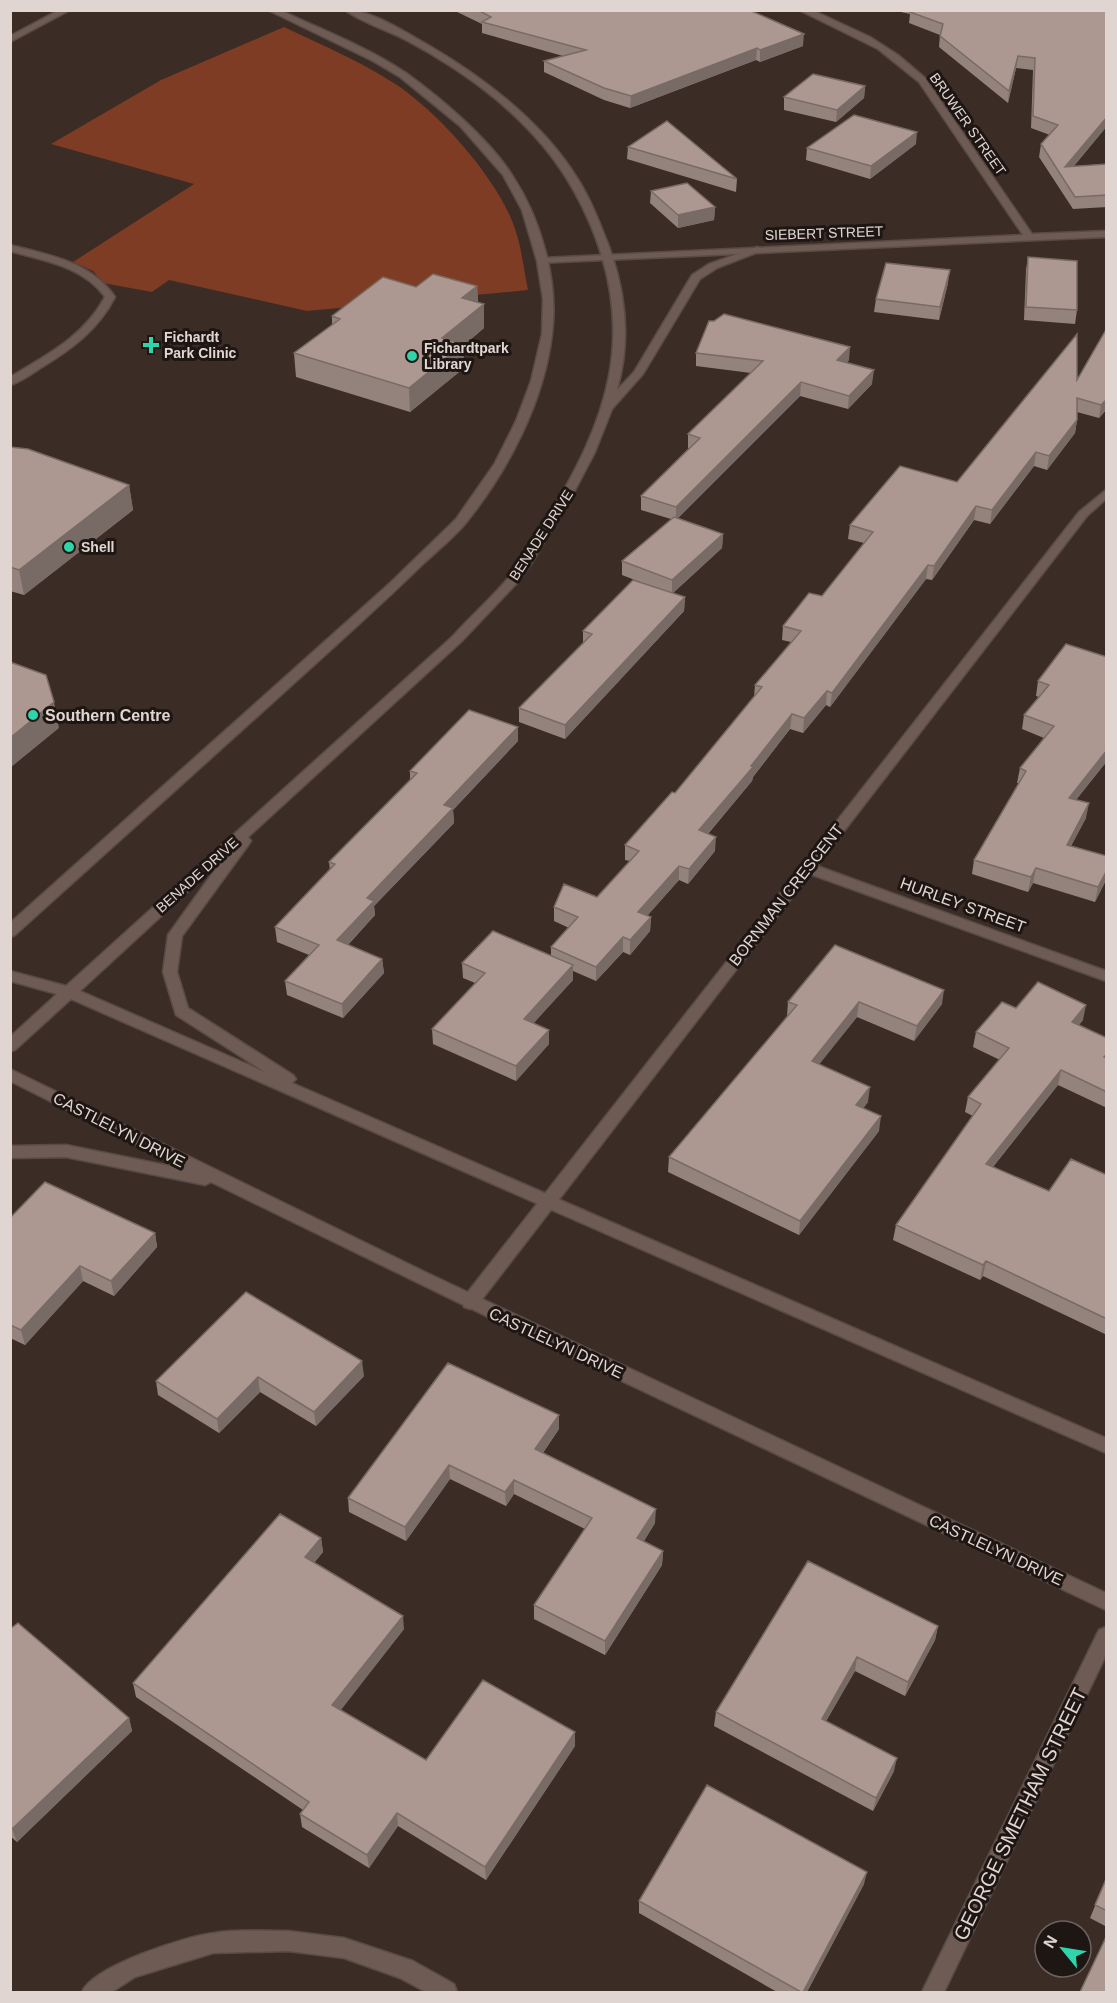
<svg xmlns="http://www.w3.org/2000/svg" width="1117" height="2003" viewBox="0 0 1117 2003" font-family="Helvetica,sans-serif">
  <rect width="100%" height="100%" fill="#3c2c26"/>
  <path fill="#7d3c23" d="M284 27C322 45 362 62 397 85 440 114 501 182 516 232 522 250 524 271 528 290L307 311 169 280 152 292 103 283 93 271 73 262 194 184 51 144 161 80Z"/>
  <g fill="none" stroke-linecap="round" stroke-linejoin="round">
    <g stroke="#584a45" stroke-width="3">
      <path id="minor" d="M59 10H70L10 42V36Z
        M799 10H812L870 37 898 55 925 78 1032 234 1106 231V237L538 263V259L542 258 1023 235 919 82 878 49Z
        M10 245C50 255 91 262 115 297 98 330 71 350 39 369 30 375 20 382 10 385V377C47 355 84 336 105 297 83 266 44 261 10 251Z
        M1106 490V499L1087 516 817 866 1106 971V981L810 874 476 1307 470 1309 464 1307 462 1302 464 1297 1079 512Z
        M1106 1627V1655L944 1992H922L1099 1630Z
        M288 1931 344 1938 413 1961 454 1984 457 1992H426L400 1978 344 1958 288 1951 213 1953 135 1977 112 1992H82C93 1966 186 1936 214 1933 238 1929 264 1931 288 1931Z"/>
    </g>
    <g stroke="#584a45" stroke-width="3">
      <path id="tertiary" d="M268 10H280C322 30 368 47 406 73 441 98 489 139 512 175 541 219 559 281 552 334 544 402 508 471 465 524 453 538 437 551 423 564 380 606 335 646 291 686 199 769 107 852 15 935L10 937V923L390 583 456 519 495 463 516 421 531 381 542 334 543 299 537 261 522 210 503 175 460 126 400 77 373 61Z
        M345 10C373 10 404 32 428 45 486 79 544 123 579 181 589 197 597 216 604 234 625 284 632 338 617 390L634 372 692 275 709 264 757 247 766 249 717 268 700 279 643 374 612 409 595 452 573 494 531 564 516 584 461 642 248 837 251 841 249 844 182 936 177 972 188 1008 293 1075 296 1079 292 1083 1106 1438V1453L71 999 15 1050 10 1051V1037L57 994 10 981V971L66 986 453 636C473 614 496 594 515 570 527 555 535 537 546 520 607 422 637 337 591 226 569 173 540 137 497 100 469 77 438 57 406 40 387 30 363 23 345 10ZM222 860 168 935 163 972 176 1015 265 1072 80 991Z
        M10 1069 425 1272 1106 1593V1610L550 1347 211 1182 205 1185 66 1157 10 1158V1146L66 1145 185 1169 10 1081Z"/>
    </g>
    <use href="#minor" fill="#6d5b54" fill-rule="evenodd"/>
    <use href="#tertiary" fill="#6d5b54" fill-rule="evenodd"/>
  </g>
  <path fill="#94837c" d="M453 10H749L803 46 760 62 756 60 630 108 604 100 544 72V61L563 56 482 33V24Z
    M901 10H1107V126L1074 166 1107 164V207L1073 209 1039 157 1041 144 1050 135 1031 128 1033 70 1016 68 1008 103 939 47 940 35 909 23 910 14 901 12Z
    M865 86 864 98 836 122 784 110V97Z
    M916 144 870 179 806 160 807 148Z
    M628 147 737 179 736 192 627 159Z
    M651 191 715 207 714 220 678 228 650 203Z
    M1028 257 1077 310 1075 324 1024 320 1026 270Z
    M948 283 939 320 874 312 876 299Z
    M477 286 478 302 484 304V328L463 346 464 368 410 412 296 377 294 353 332 325V316L416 287Z
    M1107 328V409L1099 418 1077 412V420L1075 433 1047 470 1034 466 990 524 974 520 932 580 926 579 830 707 826 705 803 733 790 729 753 777 752 781 708 834 715 851 688 884 679 880 647 916 651 917 650 931 630 955 623 952 596 981 573 971V980L533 1023 549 1044 516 1081 433 1044 432 1029 475 983 463 978 462 963 551 956V947L569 928 554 921V907L597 897 630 861 625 860V845L675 793 754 698 755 685 791 642 782 640 783 626 822 596 864 543 848 539 850 525 957 482 1077 380Z
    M696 353 849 360 846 363 872 384 848 409 800 396 678 518 723 534 722 548 673 593 685 597 684 611 565 739 519 722V708L583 644V631L645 584 622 575V561L671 519 641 510V496L689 448H688V434L751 373 696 366Z
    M10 447 129 485 133 510 24 595 10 591Z
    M1107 657V761L1076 800 1086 818 1071 846 1107 856V878L1095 902 1033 883 1028 892 972 874 974 860 1019 783H1017L1020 768 1044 738 1022 729 1024 715 1039 697 1036 696 1038 681Z
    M518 741 453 810 454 823 374 906 375 915 348 945 382 959 384 973 343 1018 287 995 285 981 309 955 277 942 275 927 330 870 329 862 410 780V771Z
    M788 1002 942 1004 914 1041 857 1017 819 1064 868 1102 863 1108 879 1131 799 1235 668 1172 669 1157 788 1016H787Z
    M1016 1008 1083 1020 1079 1025 1107 1038V1108L1058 1085 993 1167 1049 1191 1107 1175V1335L983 1276 980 1280 893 1240 896 1225 973 1116 965 1112 968 1097 1000 1060 973 1047 976 1032Z
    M10 1218 155 1233 157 1247 114 1296 83 1281 25 1345 10 1338Z
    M246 1292 364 1376 316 1426 260 1392 219 1433 158 1395 156 1381Z
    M559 1429 543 1453 655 1523 644 1541 663 1551 662 1565 605 1655 534 1619V1605L585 1529 514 1494 506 1506 450 1479 406 1541 349 1512 348 1498Z
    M321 1538 323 1552 314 1563 404 1629 340 1710 426 1760 575 1746 486 1880 398 1826 369 1868 302 1827 300 1814 303 1810 136 1697 133 1683Z
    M938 1626 935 1640 905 1696 855 1671 826 1721 894 1771 873 1811 714 1726 716 1712Z
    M10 1629 129 1718 132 1731 17 1842 10 1836Z
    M1107 1877V1927L1090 1918Z
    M864 1884 807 1992H777L639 1913V1901Z"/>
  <path fill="#786a65" d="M804 34 803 46 760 62V50Z
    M757 48 756 60 630 108 631 96Z
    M1018 56 1016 68 1008 103 1009 91Z
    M865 86 864 98 836 122 837 110Z
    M1107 117V126L1063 179 1065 167Z
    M917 132 916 144 870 179 871 166Z
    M715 207 714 220 678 228V215Z
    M950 270 948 283 939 320 940 307Z
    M477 286 478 309 484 304V328L463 346 464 368 410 412 409 388 462 298Z
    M850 347 849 360 836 373 837 360Z
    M874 370 872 384 848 409 849 396Z
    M801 382 800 396 676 520V507Z
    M1107 399V409L1099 418 1101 405Z
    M1077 420 1075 433 1047 470 1049 456Z
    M1036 452 1034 466 990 524 992 510Z
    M129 485 133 510 24 595 19 570Z
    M976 506 974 520 932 580 934 566Z
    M723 534 722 548 672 594V580Z
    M928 565 926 579 830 707 832 693Z
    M685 597 684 611 565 739V725Z
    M827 691 826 705 803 733 804 718Z
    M54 702 59 728 10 768V738Z
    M792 714 790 729 753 777 752 781 698 845 699 830Z
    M518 727V741L453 810 454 823 374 906 375 915 338 955 337 940 367 898 444 805Z
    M1107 750V761L1066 812 1069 798Z
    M1089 803 1086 818 1064 859 1067 845Z
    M716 837 715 851 688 884 689 869Z
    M679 866V880L637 927 638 912Z
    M1036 868 1033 883 1028 892 1031 877Z
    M1107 870V878L1095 902 1098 887Z
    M651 917 650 931 630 955V940Z
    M623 937V952L596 981V967Z
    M382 959 384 973 343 1018 342 1004Z
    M573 965V980L524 1034V1019Z
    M944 990 942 1004 914 1041 917 1026Z
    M859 1002 857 1017 810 1076 812 1061Z
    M1086 1005 1083 1020 1069 1037 1072 1022Z
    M549 1030V1044L516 1081V1066Z
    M1061 1070 1058 1085 983 1179 986 1164Z
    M870 1087 868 1102 855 1120 856 1105Z
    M881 1116 879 1131 799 1235 800 1221Z
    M155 1233 157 1247 114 1296 111 1281Z
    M986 1261 983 1276 980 1280 983 1265Z
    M80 1266 83 1281 25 1345 21 1330Z
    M362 1361 364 1376 316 1426 314 1412Z
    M258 1377 260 1392 219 1433 217 1419Z
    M559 1415V1429L535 1464V1449Z
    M449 1465 450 1479 406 1541 405 1527Z
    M514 1480V1494L506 1506 505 1492Z
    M656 1509 655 1523 637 1552V1538Z
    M321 1538 323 1552 307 1571 305 1557Z
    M663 1551 662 1565 605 1655V1641Z
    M403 1616 404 1629 334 1719 332 1705Z
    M938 1626 935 1640 905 1696 908 1682Z
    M857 1657 855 1671 820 1732 822 1719Z
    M129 1718 132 1731 17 1842 12 1829Z
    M575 1732V1746L486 1880 485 1867Z
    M897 1758 894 1771 873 1811 876 1798Z
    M397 1813 398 1826 369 1868 367 1855Z
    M867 1872 864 1884 807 1992H803Z"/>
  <path fill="#ac9890" stroke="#786a65" stroke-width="1.5" d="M478 10H749L804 34 760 50 757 48 631 96 604 88 544 61 586 50 482 22 491 17Z
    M911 10H1107V117L1065 167 1107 164V195L1075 197 1041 144 1058 125 1033 116 1035 58 1018 56 1009 91 940 36 943 24 910 12Z
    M813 74 865 86 837 110 784 97Z
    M854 115 917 132 871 166 807 148Z
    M667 121 737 179 628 147Z
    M687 183 715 207 678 215 651 191Z
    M1028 257 1077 261V310L1026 307Z
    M886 263 950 270 940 307 876 299Z
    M433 274 477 286 462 298 484 304 442 338 463 344 409 388 294 353 340 319 332 316 383 277 416 287Z
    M724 314 850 347 837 360 874 370 849 396 801 382 676 507 641 496 700 438 688 434 763 361 696 353 709 321H714Z
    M1107 328V399L1101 405 1077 398V420L1049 456 1036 452 992 510 976 506 934 566 928 565 832 693 827 691 804 718 792 714 751 766 753 767 699 830 716 837 689 869 679 866 638 912 651 917 630 940 623 937 596 967 551 947 578 917 554 907 564 884 597 897 639 851 625 845 672 792 675 793 762 687 755 685 801 631 783 626 809 593 822 596 873 532 850 525 900 466 957 482 1077 334V380Z
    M10 447 28 449 129 485 19 570 10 567Z
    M674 517 723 534 672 580 622 561Z
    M633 580 685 597 565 725 519 708 592 634 583 631Z
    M1066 644 1107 657V750L1069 798 1089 803 1067 845 1107 856V870L1098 887 1036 868 1031 877 974 860 1026 771 1020 768 1054 726 1024 715 1049 685 1038 681Z
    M10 662 46 675 54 702 10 738Z
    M469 710 518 727 444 805 453 808 367 898 374 901 337 940 382 959 342 1004 285 981 319 945 275 927 335 864 329 862 417 773 410 771Z
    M493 931 573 965 524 1019 549 1030 516 1066 432 1029 485 973 462 963Z
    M835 945 944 990 917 1026 859 1002 812 1061 870 1087 856 1105 881 1116 800 1221 669 1157 797 1005 788 1002Z
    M1038 982 1086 1005 1072 1022 1107 1038V1054L1104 1057 1107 1059V1092L1061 1070 986 1164 1049 1191 1071 1159 1107 1175V1319L986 1261 983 1265 896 1225 981 1104 968 1097 1009 1048 976 1032 1002 1002 1016 1008Z
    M45 1182 155 1233 111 1281 80 1266 21 1330 10 1325V1218Z
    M246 1292 362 1361 314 1412 258 1377 217 1419 156 1381Z
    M448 1363 559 1415 535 1449 656 1509 637 1538 663 1551 605 1641 534 1605 592 1518 514 1480 505 1492 449 1465 405 1527 348 1498Z
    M280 1514 321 1538 305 1557 403 1616 332 1705 426 1760 483 1680 575 1732 485 1867 397 1813 367 1855 300 1814 309 1802 133 1683Z
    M808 1561 938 1626 908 1682 857 1657 822 1719 897 1758 876 1798 716 1712Z
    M18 1623 129 1718 12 1829 10 1827V1629Z
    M707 1785 867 1872 803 1992H801L639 1901Z
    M1107 1877V1911L1095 1905Z
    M1107 1935V1992H1080Z"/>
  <g fill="#2ed4aa" stroke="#1e1613" stroke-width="2">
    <path d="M148 336h6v6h6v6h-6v6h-6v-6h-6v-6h6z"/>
    <circle cx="412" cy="356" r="6"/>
    <circle cx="69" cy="547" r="6"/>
    <circle cx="33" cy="715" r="6"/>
  </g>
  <g text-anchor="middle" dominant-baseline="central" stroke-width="6" stroke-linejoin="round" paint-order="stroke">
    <g font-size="14" fill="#e0d5d1" stroke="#1e1613">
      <text transform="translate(968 124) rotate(55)">BRUWER STREET</text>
      <text transform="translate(824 233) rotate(-2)">SIEBERT STREET</text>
      <text transform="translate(541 535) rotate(-57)">BENADE DRIVE</text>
      <text transform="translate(197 875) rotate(-42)">BENADE DRIVE</text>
    </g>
    <g font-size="14" font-weight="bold" fill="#e0d5d1" stroke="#1e1613" text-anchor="start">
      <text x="164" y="337">Fichardt<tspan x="164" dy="16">Park Clinic</tspan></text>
      <text x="424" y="348">Fichardtpark<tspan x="424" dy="16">Library</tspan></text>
      <text x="81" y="547">Shell</text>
    </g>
    <g font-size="16" font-weight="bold" fill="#e0d5d1" stroke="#1e1613" text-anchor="start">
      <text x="45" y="715">Southern Centre</text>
    </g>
    <g font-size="16" fill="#e0d5d1" stroke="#1e1613">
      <text transform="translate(786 895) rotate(-52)">BORNMAN CRESCENT</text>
      <text transform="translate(963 905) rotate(20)">HURLEY STREET</text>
      <text transform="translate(119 1130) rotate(27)">CASTLELYN DRIVE</text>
      <text transform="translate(556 1343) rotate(25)">CASTLELYN DRIVE</text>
      <text transform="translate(996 1550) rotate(25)">CASTLELYN DRIVE</text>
    </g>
    <g font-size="20" fill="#e0d5d1" stroke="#1e1613">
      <text transform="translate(1020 1814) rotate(-64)">GEORGE SMETHAM STREET</text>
    </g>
  </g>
  <rect width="1117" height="2003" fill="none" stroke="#e0d5d1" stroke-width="24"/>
  <g transform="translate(1063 1949) rotate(300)"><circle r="28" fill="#1e1613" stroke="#6c625f" stroke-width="1.5"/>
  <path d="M0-4.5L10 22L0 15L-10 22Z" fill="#2ed4aa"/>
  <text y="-9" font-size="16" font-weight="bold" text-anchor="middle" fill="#e0d5d1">N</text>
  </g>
</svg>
